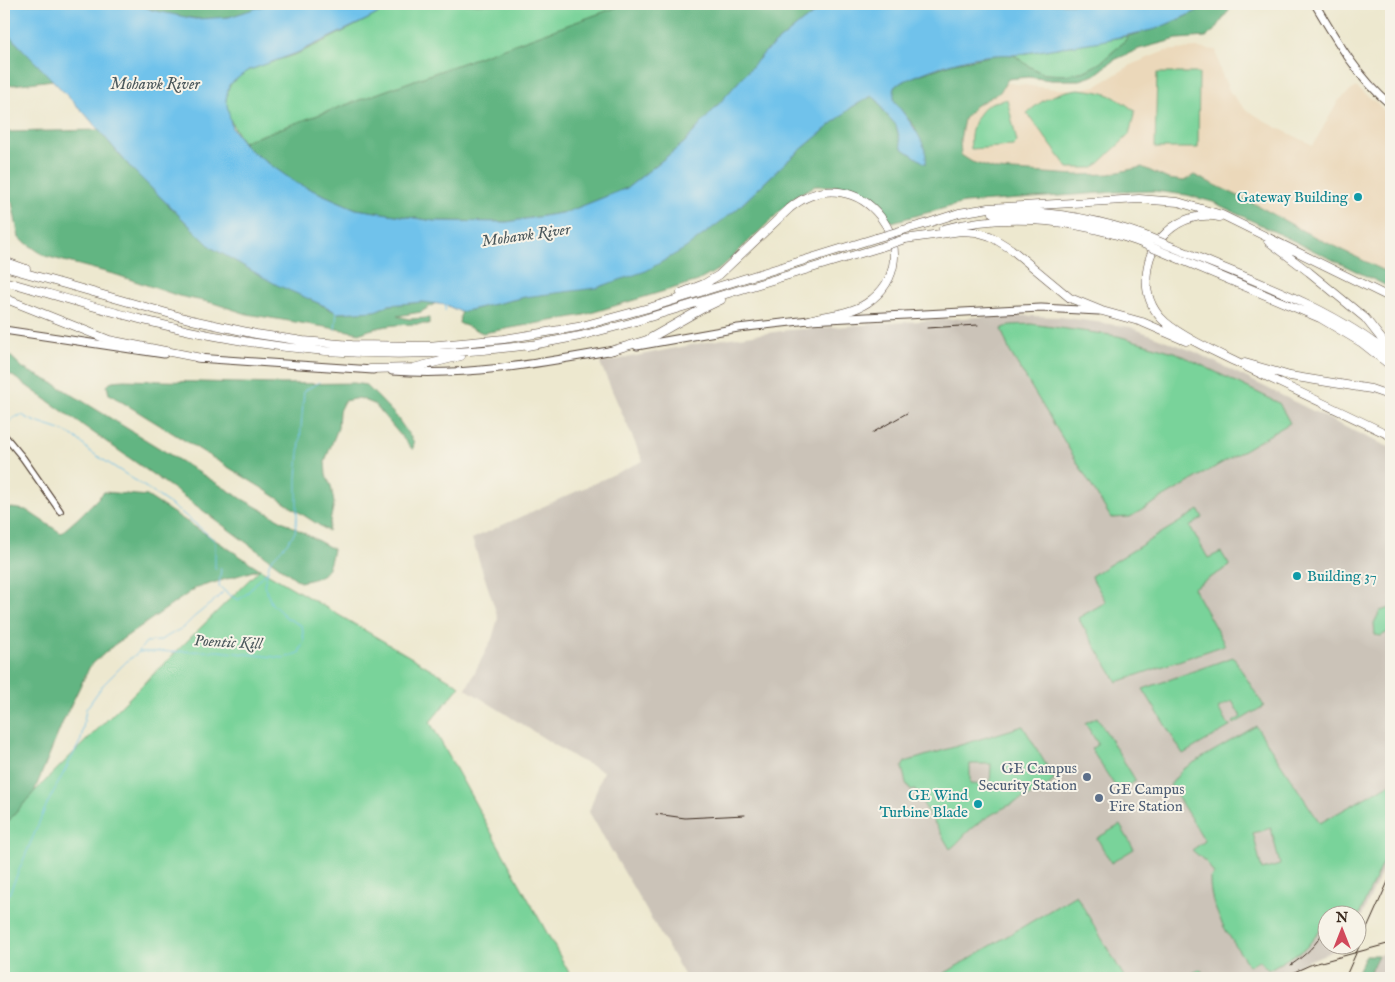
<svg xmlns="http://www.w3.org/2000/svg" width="1395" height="982" viewBox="0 0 1395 982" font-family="'IM FELL English',serif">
  <rect width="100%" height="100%" fill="#f7f3e8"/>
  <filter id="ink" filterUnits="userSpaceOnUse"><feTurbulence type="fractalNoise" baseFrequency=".02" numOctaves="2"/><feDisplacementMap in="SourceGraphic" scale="10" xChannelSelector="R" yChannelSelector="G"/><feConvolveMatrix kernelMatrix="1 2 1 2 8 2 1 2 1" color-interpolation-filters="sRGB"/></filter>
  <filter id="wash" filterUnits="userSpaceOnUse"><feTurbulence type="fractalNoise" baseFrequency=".0096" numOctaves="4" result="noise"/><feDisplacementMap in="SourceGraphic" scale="20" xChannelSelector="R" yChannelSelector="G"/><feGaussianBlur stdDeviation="1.12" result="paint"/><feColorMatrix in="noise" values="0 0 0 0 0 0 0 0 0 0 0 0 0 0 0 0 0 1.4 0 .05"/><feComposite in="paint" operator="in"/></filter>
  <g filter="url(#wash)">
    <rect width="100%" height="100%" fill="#ede8cf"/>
    <path fill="#ebd8ba" d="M1196 48 1216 50 1220 70 1230 92 1245 109 1274 126 1313 145 1339 100 1356 87 1377 103 1391 118V274L1305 232 1255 204 1194 175 1185 181 1168 179 1141 167 1109 174H995L957 160 956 136 967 85 1000 82 1055 89H1078L1096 86 1133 64 1165 51Z"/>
    <path fill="#cbc3b8" d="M1007 315 1061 317 1130 327 1195 352 1349 429 1391 448V852L1358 925V914H1328V944L1348 945 1335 947 1333 951 1303 963 1272 978H686L589 812 603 771 577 759 466 689 492 639 498 618 472 539 643 461 600 363 717 340 789 330Z
      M1391 952V978H1367L1378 955Z"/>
    <path fill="#79d39a" stroke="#5a7e5c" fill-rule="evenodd" d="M395 4H626L243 142C233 129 219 101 230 85 243 67 279 61 299 53 331 38 364 22 395 4Z
      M1128 36 1124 42 1100 63 1085 71 1066 75 1044 74 1030 67 1014 55Z
      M1157 73H1199L1198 148H1155Z
      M1078 89C1107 92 1112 94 1135 111L1129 135 1094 168H1068L1027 113C1043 99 1057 92 1078 89Z
      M1007 99 1017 142 1013 146 971 149C969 132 975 111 991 103 996 101 1002 101 1007 99Z
      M1031 324 1118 336 1177 353 1279 403 1290 423 1130 517 1111 518 1010 352 1001 329 1010 325Z
      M1199 510 1203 518 1190 526 1208 558 1221 552 1230 566 1193 588 1225 645 1117 682 1078 618 1106 602 1091 576Z
      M260 569 460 686 430 722 572 978H4V826L34 792Z
      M1391 608V630L1381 636 1375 635 1374 623 1380 611Z
      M1233 657 1264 706 1234 724 1233 722 1241 717 1232 701 1218 708 1228 725 1231 726 1183 754 1143 689Z
      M1097 717 1136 781 1118 791 1091 749 1098 744 1085 723Z
      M1023 726 1054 778C1051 789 1026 796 1016 802 1001 809 984 818 972 828 964 834 959 843 950 849L915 790 911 791 906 783 902 767 905 762ZM970 764H991L990 785 970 784Z
      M1256 726 1320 823 1391 783V843L1358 918V914H1328L1327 925 1318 933 1306 948 1268 970 1259 960 1249 966C1232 940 1209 911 1210 878L1214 874 1207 863 1192 850 1205 841 1170 785 1183 769ZM1271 828 1280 865 1262 870 1253 833Z
      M1120 825 1134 849 1111 863 1097 838Z
      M1076 895 1125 978H948L945 973Z
      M1200 969 1206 978H1184Z"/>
    <path fill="#62b582" stroke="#4e7050" d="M138 4H269C256 8 242 15 228 17 198 22 165 16 138 4Z
      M626 4H830L803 21 765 52 684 143 627 188 567 212 507 222 434 221 356 209 296 183 247 148 243 142Z
      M1210 4H1233L1216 29 1206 37 1177 39 1139 49 1114 60 1095 75 1080 80H1051L1028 77 1008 79 1000 92 975 106 964 119 960 140 961 155 972 162 997 170 1077 175 1109 174 1142 167 1168 179 1184 181 1194 175 1255 204 1305 232 1391 274V288L1213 202 1187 195 1154 191 1115 192 964 203 892 222 871 199 856 191 840 186H815L797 195 721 268 698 281 584 315 483 333 459 323 461 312 525 297 736 210 785 163 852 107 872 96 879 102 884 112 896 125 902 148 926 163 915 127 893 100 894 86 910 78 954 63 1000 54 1014 55 1030 67 1044 74 1066 75 1085 71 1100 63 1124 42 1128 36C1158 29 1183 19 1210 4Z
      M4 30 53 80 4 86Z
      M99 130 131 168 212 248 337 313 375 311 389 305 423 302 436 303 421 312 397 316 409 319 429 318V324C405 324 383 324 361 333L247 314 213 303 179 296 117 275 45 256 19 238 12 202 4 197V132Z
      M4 350 24 369 53 383 244 500 333 549C328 575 325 577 300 582L175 490 4 370Z
      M124 380 278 384 354 383 366 385 378 397 396 416 414 442 413 450 374 404 359 398 344 401 339 411 338 428 325 461 326 475 331 486 334 503 328 531 262 488 109 394 107 386 112 381Z
      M104 492 147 496 260 569 196 588 114 645 90 666 64 719 34 792 4 826V507L26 510 61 533 77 519Z
      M1366 955H1378L1367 978H1355Z"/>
    <path fill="#6fc2eb" stroke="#557684" d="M4 4H138L152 10 195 19 229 17 269 4H395L368 19 297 53 247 71 229 85 226 100 232 128 247 148 296 183 356 209 434 221 507 222 567 212 627 188 684 143 765 52 803 21 830 4H1210L1195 12 1156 29 1101 41 1014 55C977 52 927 69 894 86V100C905 117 929 141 926 164L902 148 896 125 884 112 879 102 872 96 852 107 785 163 736 210 686 248 646 271 596 288 525 297 461 312 446 305 423 302 389 305 375 311 337 313 327 307 277 285 212 248 131 168 86 115 4 30Z"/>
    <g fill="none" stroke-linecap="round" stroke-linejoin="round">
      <path stroke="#6fc2eb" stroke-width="1" d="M445 311 446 305
        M335 329 337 312
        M4 426 15 417 22 415C37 425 55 426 71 435 80 439 84 447 91 452 133 479 179 507 215 541V568L221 569 219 586 228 594 238 600C251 593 256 579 268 571
        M4 447 10 463 4 474
        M139 651 146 642 159 641 184 627 194 617 215 600 223 592
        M4 906 46 806 81 740 86 709 103 685 127 661 139 652 218 651 284 658 299 653 304 640 302 626 287 618 271 603 264 585 270 561 288 542 295 532 297 516V478L304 391 319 382"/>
    </g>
  </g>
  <g filter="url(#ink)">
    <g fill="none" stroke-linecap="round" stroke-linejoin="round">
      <g stroke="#564639" stroke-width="8">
        <path id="minor" d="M4 435 23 458 60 511
          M1309 978 1310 976"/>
      </g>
      <g stroke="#564639" stroke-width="9">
        <path id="major" d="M1315 4C1336 40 1359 79 1391 105
          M4 330 164 354
          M637 346 738 328 809 320 1041 308 1099 311
          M197 358 373 370
          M392 371C467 377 541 363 614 350"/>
      </g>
      <g stroke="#564639" stroke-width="9">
        <path id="highway" d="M993 213C1045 209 1094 218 1143 235
          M1219 217C1200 213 1181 219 1167 232 1143 253 1139 294 1161 318 1175 334 1217 353 1236 362 1288 387 1340 411 1391 436
          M928 223 959 213 989 208 1139 199 1178 202 1222 215 1391 298
          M943 229C1009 212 1076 220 1139 242
          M903 230 932 222
          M905 239 961 231 976 232 990 236 1011 249 1070 298 1102 311 1142 322 1186 341
          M1268 241 1309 272 1365 318 1391 351
          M1175 248C1248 279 1329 305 1391 356
          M1170 255 1320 318 1362 343 1391 366
          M4 261 26 269
          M4 267 192 320 256 334 303 341 352 345 428 346 504 339 578 327 652 307 876 238
          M4 281C79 302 154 326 232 339 331 357 430 358 530 345
          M681 293 704 284 719 275 790 208C859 151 936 256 867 303 850 314 828 315 809 320
          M4 298 109 340 201 358
          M527 346 580 336 630 323 878 248
          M610 351 647 340 700 310 721 300
          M1245 363 1290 376 1371 389 1391 396
          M370 369 413 368 461 356"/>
      </g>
      <use href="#minor" stroke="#fff" stroke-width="5.5"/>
      <use href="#major" stroke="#fff" stroke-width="7"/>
      <use href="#highway" stroke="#fff" stroke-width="8"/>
      <path stroke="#3b2a1e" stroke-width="1" d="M927 328 978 325
        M872 433 907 413
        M656 814 685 818 745 815
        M1291 965C1306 955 1316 945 1325 929
        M1281 978 1310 965 1391 943
        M1345 978 1391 875"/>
      <g stroke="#564639" stroke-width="9" stroke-linecap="butt">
        <path id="highway-bridge" d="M1143 235 1175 248
          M876 238 903 230
          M1139 242 1170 255
          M878 248 905 239"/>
      </g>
      <use href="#highway-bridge" stroke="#fff" stroke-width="8"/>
    </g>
  </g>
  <g fill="#0f9aa8" stroke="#f7f3e8" stroke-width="2">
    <circle cx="1358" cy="197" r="5"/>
    <circle cx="1297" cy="576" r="5"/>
    <circle cx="978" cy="804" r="5"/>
  </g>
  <g fill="#5c6f8a" stroke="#f7f3e8" stroke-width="2">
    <circle cx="1087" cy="777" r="5"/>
    <circle cx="1099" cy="798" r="5"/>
  </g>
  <g text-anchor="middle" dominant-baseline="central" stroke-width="4" stroke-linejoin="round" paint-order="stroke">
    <g font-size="15" fill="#0d838f" stroke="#f7f3e8" text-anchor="end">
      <text x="1348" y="197">Gateway Building</text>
      <text x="1307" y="576" text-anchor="start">Building 37</text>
      <text x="968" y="795">GE Wind<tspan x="968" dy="17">Turbine Blade</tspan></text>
    </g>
    <g font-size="15" fill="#4e5e75" stroke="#f7f3e8" text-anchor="end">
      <text x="1077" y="768">GE Campus<tspan x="1077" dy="17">Security Station</tspan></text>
      <text x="1109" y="789" text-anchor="start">GE Campus<tspan x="1109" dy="17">Fire Station</tspan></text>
    </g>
    <g font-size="16" font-style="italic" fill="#4b585c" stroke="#f7f3e8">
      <text x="155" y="85">Mohawk River</text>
      <text transform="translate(526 236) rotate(-8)">Mohawk River</text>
      <text transform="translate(228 643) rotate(3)">Poentic Kill</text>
    </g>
  </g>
  <rect width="1395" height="982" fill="none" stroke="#f7f3e8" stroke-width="20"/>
  <g transform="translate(1342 930)"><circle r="24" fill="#f7f3e8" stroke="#aca397"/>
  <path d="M0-4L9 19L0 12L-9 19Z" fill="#d1495b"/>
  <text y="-8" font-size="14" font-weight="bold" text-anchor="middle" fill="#3b2a1e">N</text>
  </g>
</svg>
